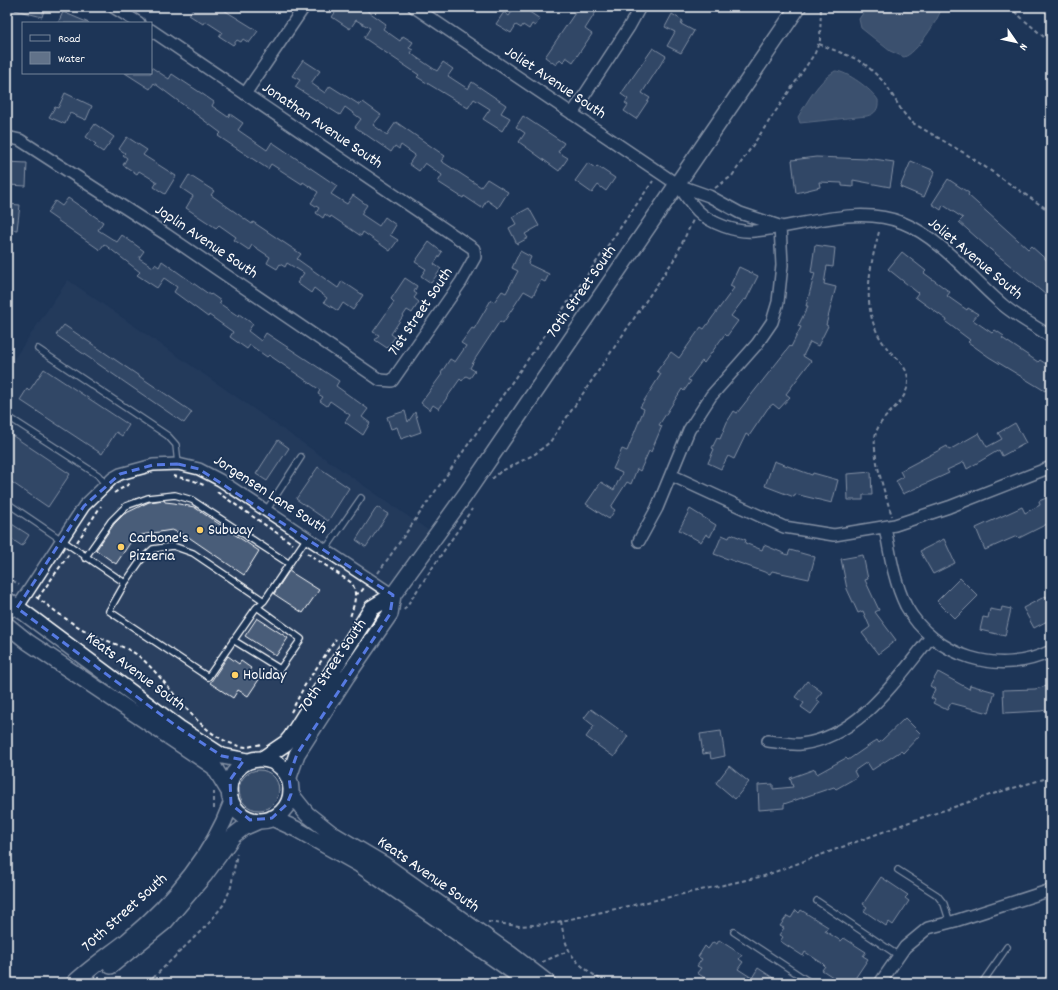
<svg xmlns="http://www.w3.org/2000/svg" width="1058" height="990" viewBox="0 0 1058 990" font-family="Dekko,sans-serif">
  <rect width="100%" height="100%" fill="#1d3557"/>
  <filter id="ink" filterUnits="userSpaceOnUse"><feTurbulence type="fractalNoise" baseFrequency=".025" numOctaves="2"/><feDisplacementMap in="SourceGraphic" scale="8" xChannelSelector="R" yChannelSelector="G"/><feConvolveMatrix kernelMatrix="1 2 1 2 8 2 1 2 1" color-interpolation-filters="sRGB"/></filter>
  <g filter="url(#ink)">
    <path fill="#2a4161" d="M68 280 435 535 372 608 291 737 264 758 248 761 222 756 7 600V369Z"/>
    <path fill="#364b69" stroke="#9aa5b4" d="M239 790a20 20 0 1 1 40 0a20 20 0 1 1-40 0Z"/>
    <path fill="#617289" stroke="#a0aab8" d="M867 7H942C939 19 916 54 904 57L890 51 861 28 859 19Z
      M835 71C847 71 872 90 878 100 879 109 875 114 867 116L800 123 798 117C807 102 819 80 835 71Z"/>
    <path fill="#4a5d79" stroke="#fff" d="M15 7H45L42 17 15 10Z
      M194 7H219L258 31 249 43 243 39 241 42 237 40 233 45 219 36 222 32 205 21 203 24 189 15Z
      M339 7H362L386 24 383 29 400 41 403 36 413 42 409 48 413 50 411 53 416 57 437 71 443 62 453 69 448 76 468 89 472 82 506 105 501 113 510 118 502 131 483 119 490 109 474 99 468 108 417 77 419 75 364 38 370 28 356 20 350 29 332 17Z
      M515 7H522L540 19 535 26 532 24 529 29 523 25 521 28 516 25 511 33 496 24 504 12 509 16Z
      M579 7H599L585 29 592 34 573 62 566 57 563 62 560 59 556 65 545 57Z
      M63 12 89 23H58Z
      M672 14 683 21 681 24 694 31 681 53 667 46 675 32 665 27Z
      M653 48 666 56 642 93 650 98 636 119 624 111 628 105 625 103 628 99 621 94Z
      M303 60 320 71 311 83 325 93 330 86 360 105 363 102 381 115 373 125 387 135 396 122 445 156 441 161 481 187 487 179 508 192 498 208 487 200 482 208 464 196 463 198 438 182 442 175 425 163 419 171 409 164 415 155 401 145 399 149 395 146 391 152 355 127 361 119 345 107 340 115 295 87 300 80 292 76Z
      M151 67 169 79 172 74 201 93 214 102 212 106 228 117 230 114 243 123 238 130 267 150 272 142 337 186 331 194 347 204 353 195 367 205 361 214 379 226 385 217 396 225 390 235 398 240 390 251 363 232 361 236 331 216 330 218 325 214 323 218 316 213 319 208 311 203 318 192 303 182 302 184 271 164 268 169 218 136 221 133 154 83 150 89 125 73H151Z
      M65 93 92 106 86 120 70 113 65 124 49 117 55 107 58 108Z
      M523 116 564 143 558 152 568 158 559 171 519 142 525 133 516 127Z
      M95 124 114 137 103 152 94 146 96 144 86 137Z
      M127 137 147 150 143 155 176 176 165 194 154 187 157 182 139 171 137 174 123 165 127 158 123 155 125 153 119 149Z
      M816 157 867 159V158L894 162 890 187 853 180V187L842 186V183L819 182 820 187 796 193 792 160Z
      M911 161 935 171 924 197 900 187Z
      M7 162 27 163 26 186 9 185 10 173H7Z
      M588 163 595 168 597 166 615 178 606 191 598 185 592 193 575 181Z
      M189 175 214 191 211 195 252 224 253 222 301 254 297 259 338 288 342 281 363 295 353 310 343 303 338 311 324 302 327 298 314 288 311 293 297 283 304 273 287 263 285 267 280 264 277 269 267 263 270 257 252 245 249 250 234 240 236 237 219 225 216 228 186 208 193 196 181 188Z
      M948 179 969 193 968 195 1028 249 1031 246 1051 264V299L985 245 959 222 963 218 943 205 941 210 932 204Z
      M68 198 103 222 98 230 117 242 122 235 144 251 139 258 153 267 155 264 159 267 162 261 210 295 211 294 221 301 219 303 238 316 239 314 253 324 248 331 261 341 266 333 339 381 336 386 368 409 362 417 370 423 363 435 345 422 350 415 330 401 327 406 320 401 323 397 318 394 320 390 269 355 267 357 250 345 247 349 230 337 233 332 209 315 208 317 174 292 177 287 164 278 157 288 137 275 140 272 104 244 100 250 47 213 55 201 62 206Z
      M7 204 20 205 17 230 7 229Z
      M529 208 539 226 525 234 528 238 517 244 509 228 516 224 512 217Z
      M429 242 442 252 434 264 441 269 431 283 421 276 426 269 415 262Z
      M815 245 835 248 833 267 827 266 824 284 836 287 826 325 828 326 818 346 810 342 803 356 811 361 786 394 790 397 779 409 773 404 768 408 749 436 746 434 734 459 728 456 721 469 708 463 714 449 712 448 717 438 720 439 727 422 734 411 737 413 790 346 791 347 801 327 798 326 808 306H806L815 273 811 272Z
      M520 251 531 257 528 264 549 274 545 282 541 280 533 296 524 291 503 323 500 321 475 359 470 368 475 371 470 378 466 376 462 381 460 379 439 409 433 405 430 410 421 403 442 374 441 373 450 359 455 362 466 346 461 343 472 328 474 329 491 300 494 302 502 291 506 293 518 271 512 268Z
      M902 252 926 271 924 273 950 292 947 296 967 310 968 308 978 314 973 320 992 333 995 330 1004 336 1002 338 1038 362 1040 360 1051 367V388L1048 387 1045 391 989 357 968 342 970 340 946 322 947 320 915 297 918 293 888 269Z
      M739 267 758 276 746 300 744 299 731 316 738 321 727 336 725 334 704 363 702 361 688 380 691 381 684 391 682 389 659 425 662 426 651 452 649 451 640 471 637 469 631 484 627 482 611 507 615 510 609 519 586 504 601 482 614 490 622 473 613 469 622 449 627 451 644 409 640 407 661 374 657 371 671 352 679 358 701 327 704 329 734 288 730 286Z
      M405 278 417 286 414 292 417 294 414 298 419 302 412 313 407 310 391 334 395 337 387 348 375 340 379 335 373 332 394 302 391 299Z
      M64 325 192 412 184 423 56 335Z
      M44 369 129 425 122 436 116 432 102 454 20 400 27 389 29 391Z
      M405 411 408 422 415 412 421 432 401 439 397 427 391 429 387 417Z
      M1015 423 1026 443 1002 456 999 450 967 469 964 462 947 470 949 473 903 494 896 481 903 477 900 471 947 446 949 450 979 433 987 447 1002 439 998 433Z
      M7 432 70 474 48 507 7 479Z
      M278 440 289 448 267 481 256 474Z
      M774 461 812 475 813 473 838 480 832 503 795 494 794 497 765 486Z
      M318 467 349 488 328 521 296 499Z
      M871 472 872 495H863V500H848L847 474Z
      M1051 496V522L1019 538 1017 536 985 550 976 528 1022 507 1025 513 1040 505 1039 501Z
      M164 500 165 502 174 503 194 507 259 551 244 575 187 536 172 530 141 535 130 543 116 564 96 550 114 524 124 514 149 502Z
      M377 507 388 514 366 547 356 540Z
      M690 509 716 525 710 537 706 534 701 542 679 530Z
      M7 521 29 535 22 546 7 536Z
      M731 534 746 540 745 543 762 550 764 545 788 555 790 550 815 557 809 579 772 571 770 574 714 554 722 535 729 538Z
      M944 539 955 563 933 574 920 551Z
      M863 555 868 579 865 580 879 610 875 612 896 640 878 654 862 633 870 627 863 611 858 613 847 589 841 559Z
      M289 571 319 590 303 613 274 594Z
      M960 578 978 596 955 619 937 601Z
      M1046 596 1051 606V619L1034 628 1023 608Z
      M1002 607 1011 609 1005 636 980 630 983 617 988 618 990 609 1001 611Z
      M257 618 288 638 276 656 245 636Z
      M228 656 239 664 241 661 251 668 249 671 260 678 248 696 238 690 233 698 210 683Z
      M938 672 969 689 970 685 995 692 989 713 951 703 947 710 933 703 935 700 931 698 935 689 930 686Z
      M807 681 822 692 816 699 820 702 811 714 801 707 804 703 795 697Z
      M1051 685V709L1041 711 1004 713 1003 690 1035 689Z
      M591 709 628 736 614 757 586 737 594 726 584 718Z
      M905 718 921 734 903 753 901 751 872 770 867 762 854 771 857 777 836 789 834 787 784 804V808L759 810 758 785 773 784V789L793 787 790 778 815 769 817 774 846 758 848 760 877 740 879 743Z
      M721 731 725 756 711 759 710 753 703 754 700 734Z
      M729 766 749 782 735 799 716 783Z
      M881 877 908 895 905 898 909 901 893 925 889 922 886 926 864 911 867 907 863 904Z
      M796 910 799 913 801 910 828 927 825 931 841 941 844 938 866 952 863 956 868 959 852 983H842L822 970 825 966 822 963 805 952 803 956 780 941 783 937 779 935 784 928 780 926 787 916 791 918Z
      M719 940 742 955 739 959 743 962 738 969 752 978 758 968 781 983H713L697 973 701 968 697 966 702 959 698 957 705 946 708 949 713 942 717 944Z"/>
    <g fill="none" stroke-linecap="round" stroke-linejoin="round">
      <g stroke="#fff" stroke-width="8">
        <path id="lane" d="M38 349 168 436 176 445 178 464
          M7 416 98 475 105 484
          M7 503 125 583 141 560 153 549 173 546 193 553 264 601 306 539
          M266 511 301 457
          M325 550 361 498
          M85 558 111 521 126 506 148 498 175 495 192 500 288 563
          M125 583 109 611 208 677 256 608 264 601
          M233 640 280 669 301 639 257 607
          M898 870 937 895 944 904 950 923
          M817 901 899 956
          M734 932 811 983
          M982 983 1007 947"/>
      </g>
      <g stroke="#fff" stroke-width="14">
        <path id="street" d="M113 7 139 23
          M414 7 678 185 709 196 740 213 779 226
          M245 94 304 7
          M572 114 629 27 640 7
          M7 137 20 140 167 235 380 380 392 381 461 282 475 257 474 249 151 30
          M678 185C684 193 690 203 698 211 710 223 736 233 754 231 801 227 857 204 903 223 941 238 972 279 1003 305 1017 317 1035 326 1051 337
          M671 475 784 527 834 535 895 525 949 507 1051 467
          M885 527C890 554 894 582 906 606 934 657 1000 677 1051 651
          M639 541 657 508 689 430 711 396 757 344 772 322 778 302 782 265 780 226
          M7 611H11L17 608 84 506 113 478 120 474 153 465 178 464 199 469 220 480 393 595
          M768 741C778 742 790 745 801 744 860 737 897 678 931 637
          M880 983 905 947 928 928 955 921 1051 890"/>
      </g>
      <g stroke="#fff" stroke-width="18">
        <path id="secondary" d="M7 600 179 728 222 756 248 761
          M7 625 28 642 214 767 228 790
          M264 758 286 743 291 737 372 608 393 595 465 495 798 7
          M229 790a31 31 0 1 1 62 0a31 31 0 1 1-62 0Z
          M289 777 297 754 347 676 390 614 393 595
          M291 794 307 814 331 833 385 865 509 953 548 983
          M272 818 296 829 360 865 529 983
          M111 966 165 922 204 876 234 835 243 828 259 821
          M74 983C90 968 109 955 127 941 171 904 211 858 231 804"/>
      </g>
      <path stroke="#fff" stroke-width="2" stroke-dasharray="4 3" stroke-linecap="butt" d="M1009 7 1051 43
        M819 44 854 58 866 65 885 83 902 111 911 122 966 154 1051 212
        M715 188 732 176 815 53 820 40 821 7
        M879 232C869 269 860 311 884 344 892 356 907 364 908 379 909 404 882 412 876 433 870 450 886 497 892 516
        M173 476 192 480 206 486
        M492 479 500 472 535 454 550 442 675 258 693 220
        M217 492 293 544
        M114 493 131 483
        M77 542 101 506
        M307 553 352 583C358 595 354 605 350 617
        M378 573 653 181
        M7 576 19 585
        M355 594 360 593 364 588
        M36 597C52 608 68 622 86 631 100 639 124 646 136 654 171 680 198 742 246 747 250 747 256 745 261 744
        M38 598 69 554
        M404 610 472 509
        M291 712 305 685 336 639
        M214 809V792
        M561 921C567 959 576 962 605 983
        M488 922 519 926 548 924 764 876 915 820 996 793 1051 777
        M542 962 568 951
        M148 983 209 923 224 904 231 887 237 853"/>
      <use href="#lane" stroke="#1d3557" stroke-width="5.5"/>
      <use href="#street" stroke="#1d3557" stroke-width="11"/>
      <use href="#secondary" stroke="#1d3557" stroke-width="15"/>
    </g>
  </g>
  <path d="M0 0H1058V990H0ZM178 464 199 469 393 595 390 614 297 754 289 777 291 794 287 804 272 818 250 820 231 804 230 780 244 760 222 756 179 728 17 608 84 506 120 474 153 465Z" fill="#1d3557" fill-opacity=".55" fill-rule="evenodd"/>
  <path fill="none" stroke="#567ae2" stroke-width="3" stroke-dasharray="8 5" stroke-linejoin="round" d="M178 464 199 469 393 595 390 614 297 754 289 777 291 794 287 804 272 818 250 820 231 804 230 780 244 760 222 756 179 728 17 608 84 506 120 474 153 465Z"/>
  <g fill="#ffd166" stroke="#1d3557" stroke-width="1.5">
    <circle cx="200" cy="530" r="4"/>
    <circle cx="121" cy="547" r="4"/>
    <circle cx="235" cy="675" r="4"/>
  </g>
  <g text-anchor="middle" dominant-baseline="central" stroke-width="3.5" stroke-linejoin="round" paint-order="stroke">
    <g font-size="16" fill="#fff" stroke="#1d3557">
      <text transform="translate(555 83) rotate(34)">Joliet Avenue South</text>
      <text transform="translate(322 126) rotate(34)">Jonathan Avenue South</text>
      <text transform="translate(206 242) rotate(34)">Joplin Avenue South</text>
      <text transform="translate(975 259) rotate(40)">Joliet Avenue South</text>
      <text transform="translate(582 292) rotate(-55)">70th Street South</text>
      <text transform="translate(421 312) rotate(-56)">71st Street South</text>
      <text transform="translate(270 495) rotate(33)">Jorgensen Lane South</text>
      <text transform="translate(333 666) rotate(-56)">70th Street South</text>
      <text transform="translate(135 672) rotate(37)">Keats Avenue South</text>
      <text transform="translate(428 875) rotate(35)">Keats Avenue South</text>
      <text transform="translate(125 913) rotate(-42)">70th Street South</text>
    </g>
    <g font-size="16" fill="#fff" stroke="#1d3557" text-anchor="start">
      <text x="208" y="530">Subway</text>
      <text x="129" y="538">Carbone's<tspan x="129" dy="18">Pizzeria</tspan></text>
      <text x="243" y="675">Holiday</text>
    </g>
  </g>
  <rect width="1058" height="990" fill="none" stroke="#1d3557" stroke-width="24"/>
  <rect x="12" y="12" width="1034" height="966" fill="none" stroke="#fff" stroke-width="1.5" filter="url(#ink)"/>
  <rect x="22" y="22" width="130" height="52" fill="#1d3557" stroke="#77869a"/>
  <rect x="30" y="35" width="20" height="6" fill="#1d3557" stroke="#77869a"/>
  <text x="58" y="42" font-size="12" fill="#ffffff">Road</text>
  <rect x="30" y="52" width="20" height="12" fill="#617289" stroke="#77869a"/>
  <text x="58" y="62" font-size="12" fill="#ffffff">Water</text>
  <g transform="translate(1016 42) rotate(124)" stroke="#1d3557" stroke-width="3" paint-order="stroke">
  <path d="M0-3L7 15L0 10L-7 15Z" fill="#ffffff"/>
  <text y="-6" font-size="11" font-weight="bold" text-anchor="middle" fill="#ffffff">N</text>
  </g>
</svg>
